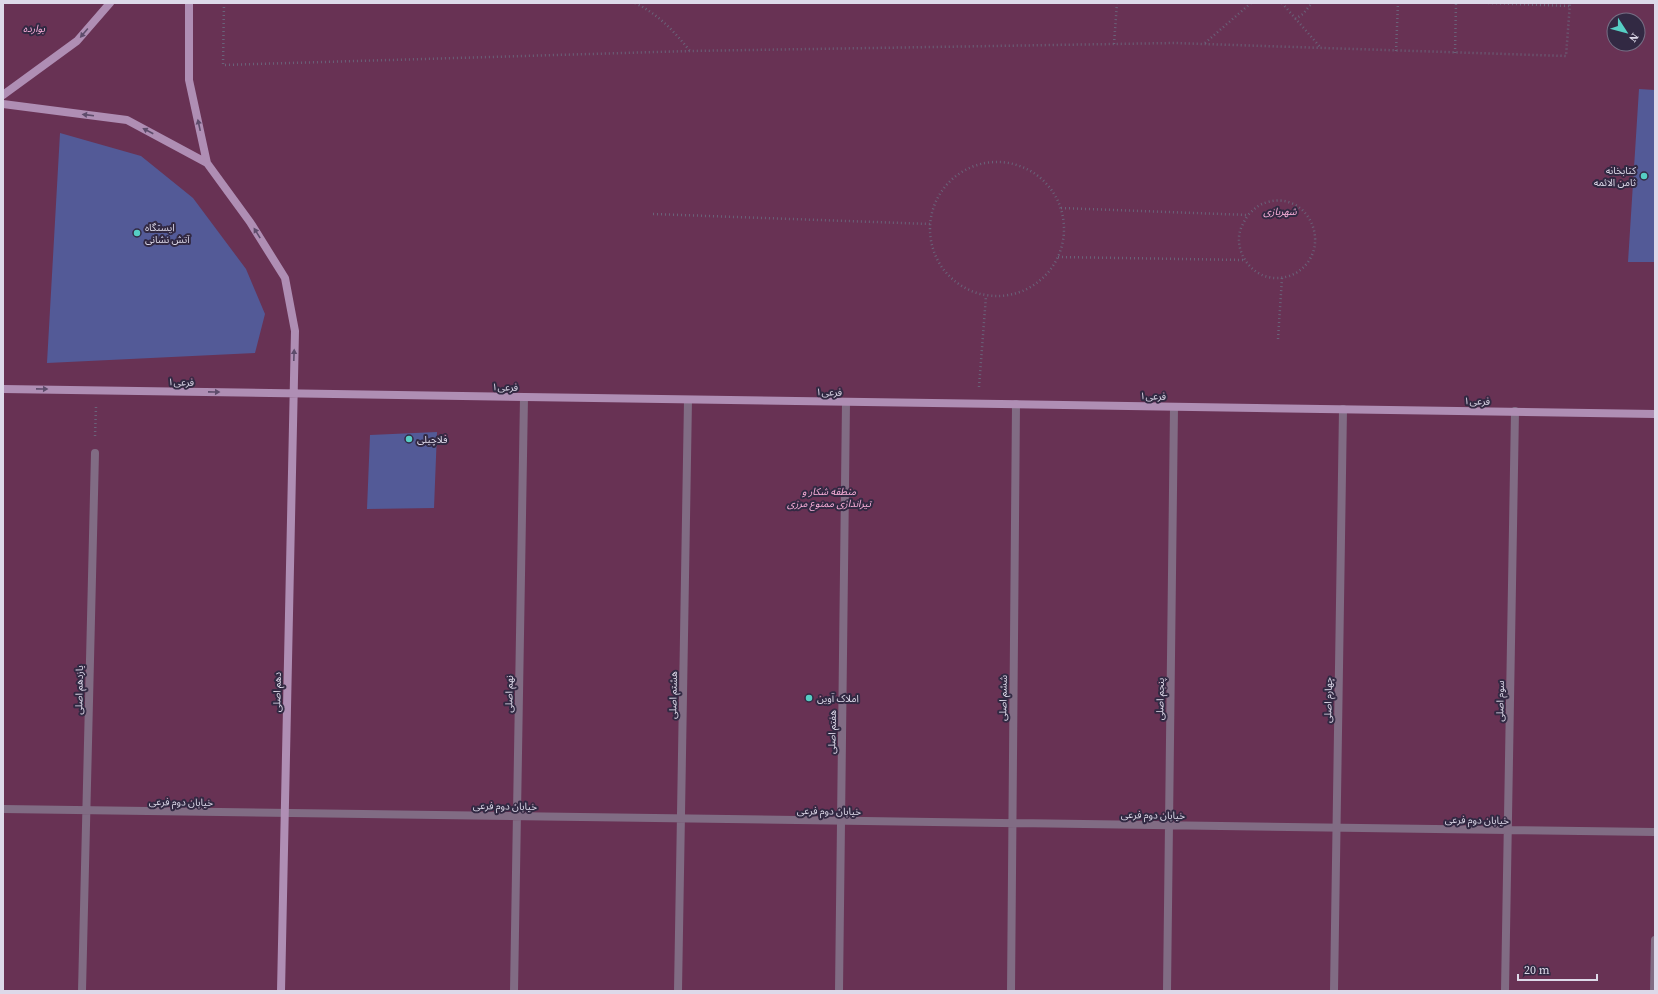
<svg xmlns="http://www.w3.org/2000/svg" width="1658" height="994" viewBox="0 0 1658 994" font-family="'Source Serif 4','Noto Sans Arabic',serif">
  <rect width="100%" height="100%" fill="#322943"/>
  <path fill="#683254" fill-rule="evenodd" d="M3 3H1655V991H3ZM1614 20H1638V44H1614Z"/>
  <path fill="#535a97" d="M1639 89 1655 90V262H1628Z
    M60 133 141 156 193 198 246 269 265 314 255 353 47 363Z
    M437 432 434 508 367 509 370 435Z"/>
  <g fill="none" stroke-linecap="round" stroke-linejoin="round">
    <path stroke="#6a6279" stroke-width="2.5" stroke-dasharray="1 3" stroke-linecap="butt" d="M224 3 223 65 690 51 1174 43 1566 56 1570 3
      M635 3C658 14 674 31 690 51
      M1282 3 1321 48
      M1488 3 1570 6
      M1295 19 1303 14 1312 3
      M1205 43 1251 3
      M1114 44 1117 3
      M1396 51 1398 3
      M1455 53 1456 3
      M930 229a67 67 0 1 1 134 0a67 67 0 1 1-134 0Z
      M1061 208 1248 215C1254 209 1259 204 1268 202 1303 192 1328 234 1308 262 1300 273 1289 278 1276 278 1255 278 1238 258 1239 238 1239 229 1244 222 1248 215
      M653 214 930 224
      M1058 257 1245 260
      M1278 339 1282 278
      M979 387 986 296
      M95 436 96 407"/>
    <path stroke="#816c84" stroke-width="8" d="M3 809 1655 832
      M82 991 95 453
      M514 991 524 397
      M678 991 688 400
      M1011 991 1016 404
      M1167 991 1174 407
      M1505 991 1515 411
      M1654 991 1655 940"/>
    <path stroke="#816c84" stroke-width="8" d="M839 991 846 402
      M1334 991 1343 409"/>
    <path stroke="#af8eb4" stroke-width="8" d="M189 3V80L207 163 250 222 285 278 295 331 281 991
      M3 95 77 41 110 3
      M3 104 127 120 207 163
      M3 389 1655 414"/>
  </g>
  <defs><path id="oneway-solid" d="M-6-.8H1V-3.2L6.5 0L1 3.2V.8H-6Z"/></defs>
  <g fill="#5e4c6b">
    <use href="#oneway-solid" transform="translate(84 33) rotate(130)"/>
    <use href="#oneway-solid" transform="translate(88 115) rotate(-173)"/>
    <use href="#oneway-solid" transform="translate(199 125) rotate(-102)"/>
    <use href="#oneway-solid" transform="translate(148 131) rotate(-152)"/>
    <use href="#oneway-solid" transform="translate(257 233) rotate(-122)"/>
    <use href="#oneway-solid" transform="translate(294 355) rotate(-88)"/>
    <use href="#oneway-solid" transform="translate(42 389) rotate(1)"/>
    <use href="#oneway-solid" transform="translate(214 392) rotate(1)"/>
  </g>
  <g fill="#56cec4" stroke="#322943" stroke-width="1.5">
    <circle cx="1644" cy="176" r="4"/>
    <circle cx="137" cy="233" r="4"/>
    <circle cx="409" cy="439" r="4"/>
    <circle cx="809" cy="698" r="4"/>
  </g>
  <g text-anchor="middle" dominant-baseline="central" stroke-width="4" stroke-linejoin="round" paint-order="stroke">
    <g font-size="10" font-style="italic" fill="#fbb0db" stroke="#322943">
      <text x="34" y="28">بوارده</text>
      <text x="1280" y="211">شهربازی</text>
      <text x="829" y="491">منطقه شکار و<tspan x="829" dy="12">تیراندازی ممنوع مرزی</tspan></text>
    </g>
    <g font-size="10" fill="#ddd9e9" stroke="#322943" text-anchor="start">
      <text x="1636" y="170" text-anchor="end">کتابخانه<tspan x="1636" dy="12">ثامن الائمه</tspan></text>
      <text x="145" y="227">ایستگاه<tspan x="145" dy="12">آتش نشانی</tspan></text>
      <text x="417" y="439">فلاچیلی</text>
      <text x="817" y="698">املاک آوین</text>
    </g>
    <g font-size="10" fill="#ddd9e9" stroke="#322943">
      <text transform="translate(181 382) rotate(1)">فرعی۱</text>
      <text transform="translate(505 387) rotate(1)">فرعی۱</text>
      <text transform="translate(829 392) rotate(1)">فرعی۱</text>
      <text transform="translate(1153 396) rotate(1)">فرعی۱</text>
      <text transform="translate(1477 401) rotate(1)">فرعی۱</text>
      <text transform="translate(79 690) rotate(-89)">یازدهم اصلی</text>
      <text transform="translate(277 692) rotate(-89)">دهم اصلی</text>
      <text transform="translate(509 694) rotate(-89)">نهم اصلی</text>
      <text transform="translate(673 695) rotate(-89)">هشتم اصلی</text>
      <text transform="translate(1003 698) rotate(-89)">ششم اصلی</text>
      <text transform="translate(1160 699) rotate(-89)">پنجم اصلی</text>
      <text transform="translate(1328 700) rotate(-89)">چهارم اصلی</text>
      <text transform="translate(1500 701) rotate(-89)">سوم اصلی</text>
      <text transform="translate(832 732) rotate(-89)">هفتم اصلی</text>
      <text transform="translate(181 802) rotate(1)">خیابان دوم فرعی</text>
      <text transform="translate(505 806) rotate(1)">خیابان دوم فرعی</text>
      <text transform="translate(829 811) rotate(1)">خیابان دوم فرعی</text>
      <text transform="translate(1153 815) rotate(1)">خیابان دوم فرعی</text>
      <text transform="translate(1477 820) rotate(1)">خیابان دوم فرعی</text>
    </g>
  </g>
  <rect width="1658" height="994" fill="none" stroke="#ddd9e9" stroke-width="8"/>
  <g transform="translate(1626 32) rotate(126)"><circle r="19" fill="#322943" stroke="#766f85"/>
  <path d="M0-3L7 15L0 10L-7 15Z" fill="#56cec4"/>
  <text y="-6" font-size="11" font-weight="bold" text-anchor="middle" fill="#ddd9e9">N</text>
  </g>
  <path d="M1518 974v6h79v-6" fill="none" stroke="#ddd9e9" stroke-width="2"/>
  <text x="1524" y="974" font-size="12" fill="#ddd9e9" stroke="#322943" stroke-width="3" paint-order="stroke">20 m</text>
</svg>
